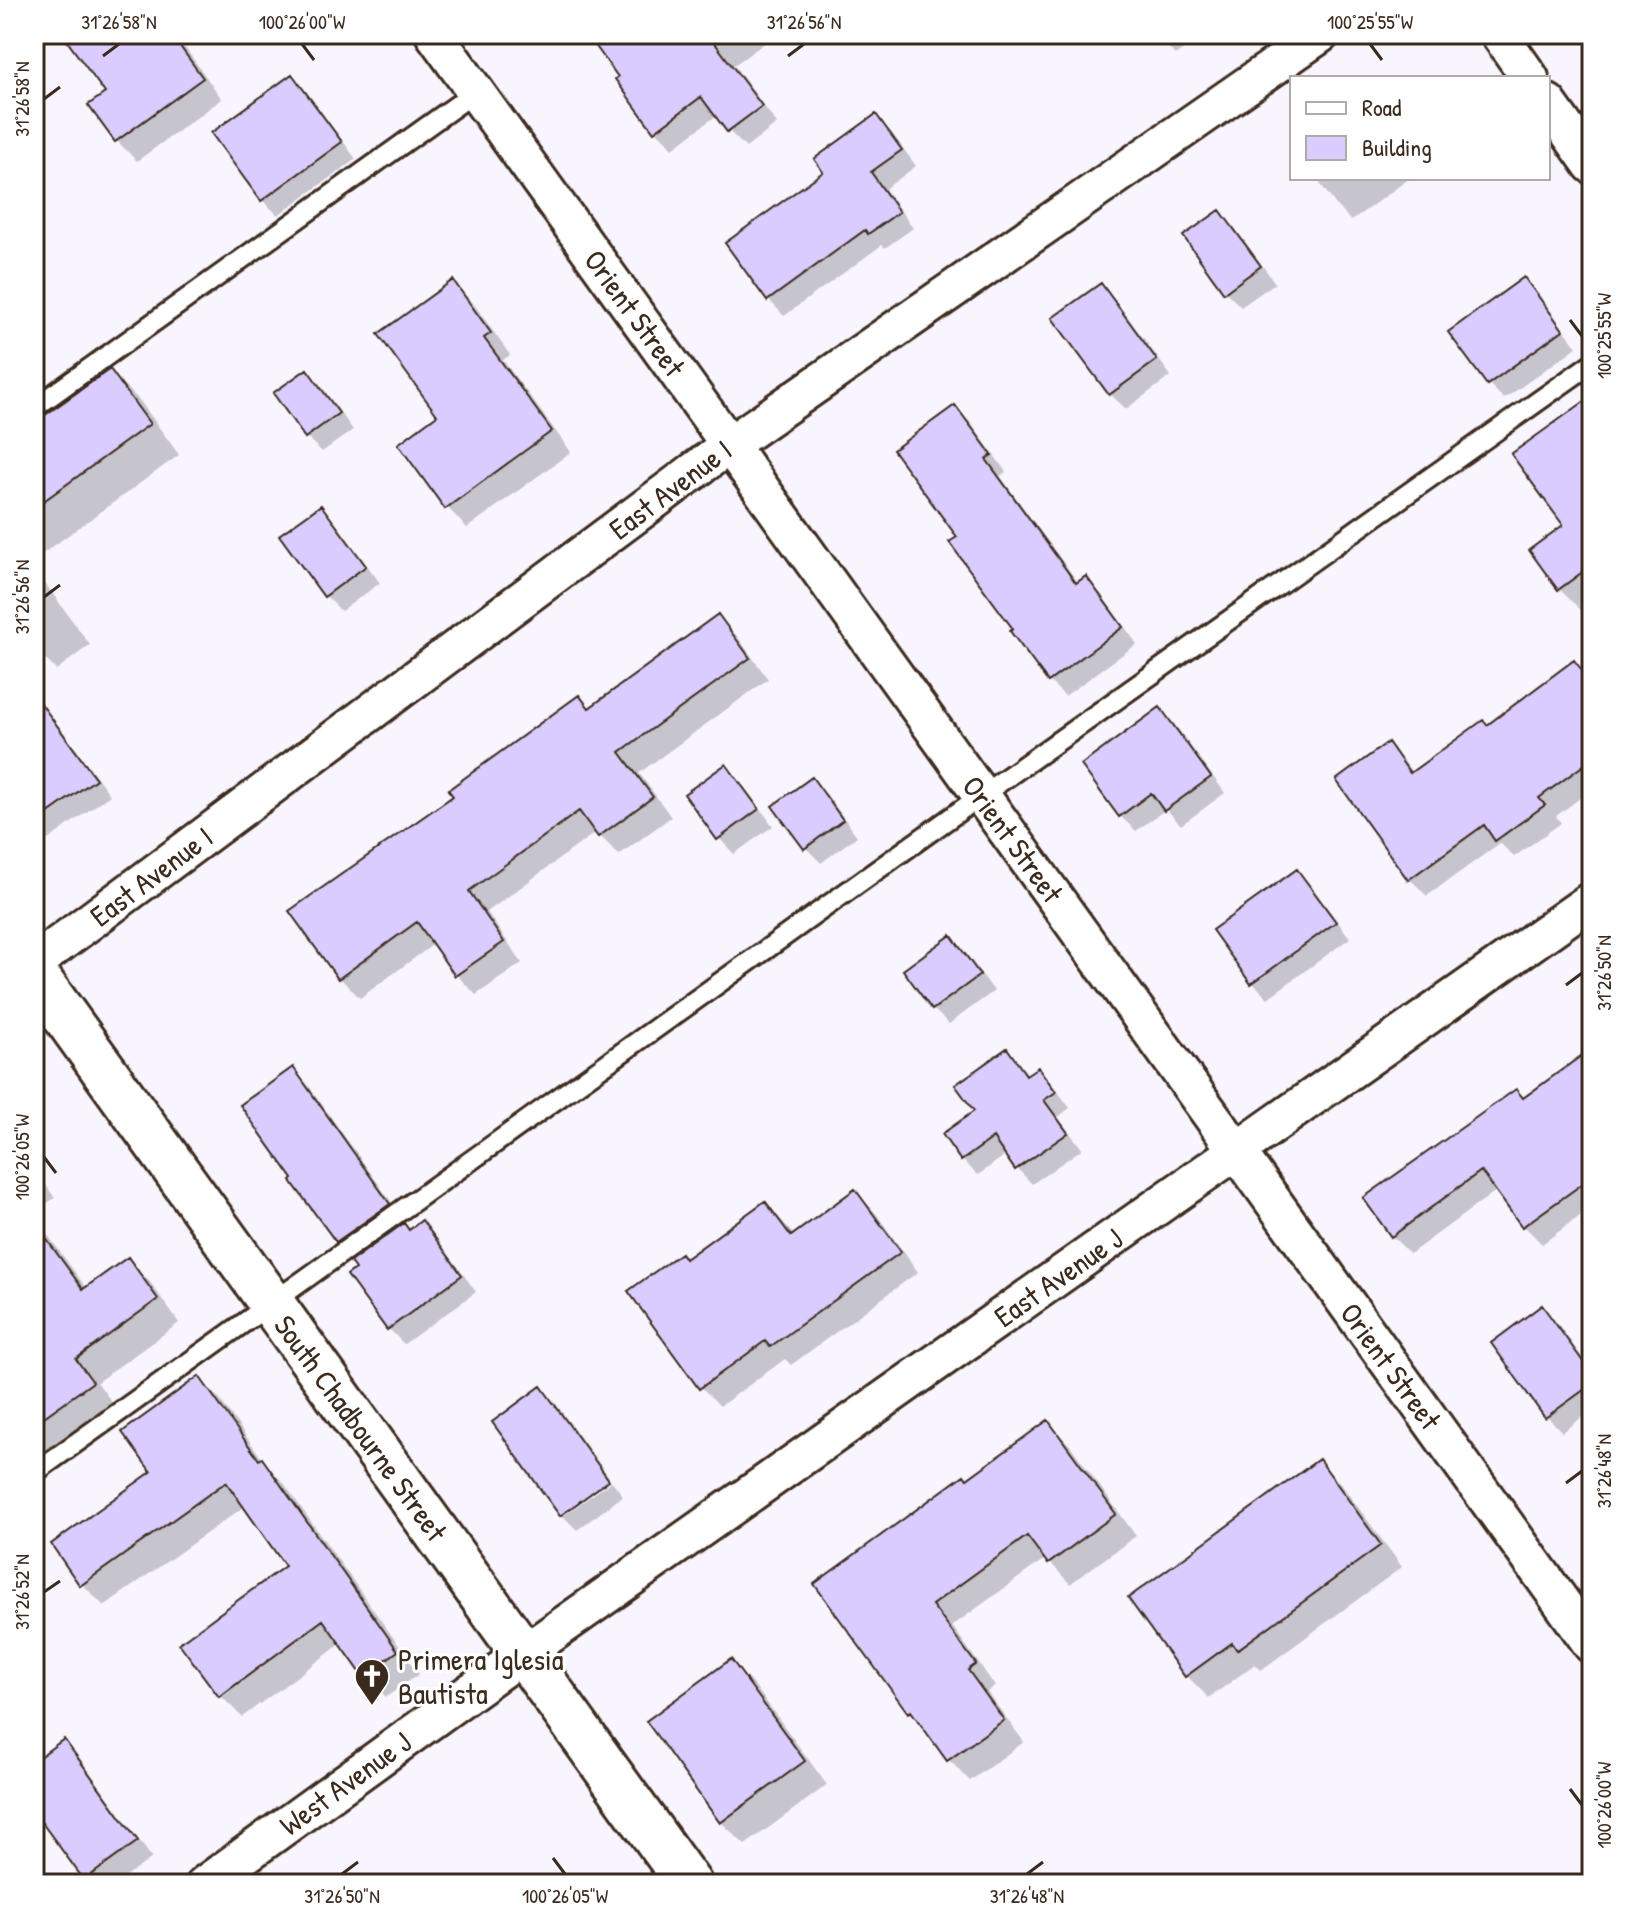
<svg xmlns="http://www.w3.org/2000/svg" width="1626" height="1918" viewBox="0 0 1626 1918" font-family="'Patrick Hand',sans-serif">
  <rect width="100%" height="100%" fill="#f8f5ff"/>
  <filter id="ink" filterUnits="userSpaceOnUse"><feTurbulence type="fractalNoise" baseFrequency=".0125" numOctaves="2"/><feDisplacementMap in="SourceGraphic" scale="16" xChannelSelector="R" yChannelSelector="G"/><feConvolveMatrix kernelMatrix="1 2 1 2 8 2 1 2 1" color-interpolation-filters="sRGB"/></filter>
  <g filter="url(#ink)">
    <path fill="#0003" d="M64 34H175L222 99 137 161 116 140 108 94Z
      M589 34H777L734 65 777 124 746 148 729 131 717 115 673 148 656 131 618 80 621 78Z
      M1155 34H1204L1175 55Z
      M292 76 307 92 356 159 278 215 262 200 214 133Z
      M876 116 891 132 916 166 885 189 913 228 885 248 882 245 784 316 769 300 728 244 826 172Z
      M1316 178H1410L1351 221 1336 205Z
      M1220 212 1235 228 1275 283 1241 307 1226 292Z
      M1524 279 1539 295 1577 347 1504 399 1489 384 1451 332Z
      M452 282 473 303 510 355 503 360 571 452 467 528 447 507 440 416Z
      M1101 286 1116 301 1171 376 1126 409 1110 394Z
      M110 371 140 401 179 455 34 560V425Z
      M306 371 322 387 353 430 322 452 307 437Z
      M1592 398V605L1583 612 1559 589 1566 526Z
      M955 408 971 423 1006 472 1000 476 1079 584 1086 579 1101 594 1137 644 1065 696 1049 681 959 537Z
      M321 507 336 523 380 583 341 611 325 595Z
      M34 568 90 645 56 670 34 648Z
      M718 617 737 636 768 679 639 773 671 817 619 855 596 832 487 912 522 963 476 995 457 975 435 943 360 998 340 978 292 912 456 797 579 697 590 709Z
      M1574 662 1592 680V789L1556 816 1561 823 1514 857 1500 843 1427 896 1410 879 1388 745 1405 763 1413 774 1487 727Z
      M1160 710 1175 725 1225 793 1181 825 1166 809 1136 831 1120 816Z
      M45 711 60 727 110 795 48 840 34 826V719Z
      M726 767 741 782 773 826 734 854 719 838Z
      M811 780 827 795 857 836 821 863 805 847Z
      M1297 871 1312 887 1350 938 1268 998 1252 982Z
      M951 938 966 953 994 991 949 1024 933 1009Z
      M1592 1050V1207L1542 1244 1524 1226 1497 1190 1410 1254 1392 1236 1524 1099Z
      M1007 1051 1029 1075 1037 1069 1053 1085 1070 1108 1058 1117 1082 1149 1032 1184 1017 1168 1007 1154 978 1175 962 1160Z
      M292 1069 308 1085 404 1220 353 1257 337 1241 294 1181Z
      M34 1168 55 1198 34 1212Z
      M855 1192 874 1211 918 1272 791 1365 785 1359 720 1406 701 1387 765 1204 784 1223 794 1236Z
      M34 1216 87 1289 127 1260 150 1282 179 1323 97 1382 114 1405 47 1453 34 1440Z
      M422 1223 437 1238 476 1292 404 1344 389 1329 350 1275Z
      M1542 1308 1557 1323 1592 1371V1410L1562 1432 1547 1416Z
      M199 1379 221 1401 268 1467 283 1482 419 1674 386 1697 364 1675 342 1643 242 1717 220 1695 288 1566 245 1506 104 1606 82 1584 154 1473Z
      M541 1389 556 1404 609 1477 561 1512Z
      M1048 1423 1069 1444 1136 1536 1070 1584 1046 1558 952 1626 995 1686 987 1692 1024 1742 970 1781 949 1760 924 1726 910 1712 817 1584 968 1481Z
      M1319 1462 1341 1484 1402 1567 1261 1670 1255 1664 1209 1698 1187 1676 1130 1599Z
      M612 1481 623 1496 577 1530 563 1516Z
      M730 1662 754 1685 827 1785 745 1845 721 1822Z
      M63 1742 79 1757 152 1858 116 1884H90L34 1808V1763Z"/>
    <path fill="#daccfe" stroke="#3b2a1e" stroke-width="2" d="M62 34H171L203 78 115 142 88 105 105 93Z
      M587 34H708L762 106 727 132 701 97 654 132 615 79 618 77Z
      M292 74 342 142 261 201 211 133Z
      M876 114 902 150 871 172 899 212 868 234 865 230 767 301 725 243 823 172 814 159Z
      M1220 210 1261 266 1224 293 1183 236Z
      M1524 277 1563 330 1487 385 1448 332Z
      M453 280 491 333 484 338 552 431 445 509 398 444 437 415 378 334Z
      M1101 283 1157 360 1109 395 1052 318Z
      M110 369 150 424 34 508V423Z
      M307 369 339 413 305 438 273 393Z
      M1592 396V565L1558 590 1529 550 1563 525 1511 454Z
      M955 405 992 455 986 459 1076 583 1086 576 1123 627 1048 682 1010 631 1013 629 949 542 957 537 893 450Z
      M321 505 366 566 324 597 279 535Z
      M718 614 750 658 620 752 653 797 598 837 579 811 469 891 504 942 455 976 417 922 338 979 289 911 453 796 448 790 579 695 589 708Z
      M1574 660 1592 683V759L1539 798 1545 805 1495 841 1484 825 1408 880 1336 780 1388 742 1410 773 1483 720 1487 725Z
      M34 694 96 779 34 823Z
      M1160 707 1211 777 1164 811 1151 793 1119 817 1081 765Z
      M726 764 759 809 717 840 684 794Z
      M812 777 843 820 804 849 772 806Z
      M1297 869 1336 922 1251 984 1212 930Z
      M951 935 980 975 932 1010 903 970Z
      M1007 1048 1026 1075 1038 1067 1056 1092 1044 1100 1068 1133 1015 1170 993 1138 961 1161 942 1134 974 1111 955 1085Z
      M1592 1048V1177L1522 1227 1481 1171 1391 1237 1363 1198 1516 1089 1523 1098Z
      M293 1067 390 1204 336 1242 291 1181 293 1179 240 1105Z
      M855 1189 901 1252 770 1347 765 1341 699 1389 628 1291 681 1253 685 1259 765 1201 791 1236Z
      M422 1220 462 1275 387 1330 347 1275 355 1269 350 1262 404 1223 409 1230Z
      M34 1222 83 1289 128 1257 158 1299 76 1359 93 1382 34 1424Z
      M1542 1305 1592 1374V1384L1545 1418 1491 1343Z
      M199 1376 259 1460 262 1458 398 1651 363 1676 323 1620 219 1697 179 1643 285 1566 226 1482 80 1586 51 1544 151 1472 122 1432Z
      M541 1386 609 1480 560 1516 492 1422Z
      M1048 1420 1116 1514 1048 1564 1027 1536 932 1605 976 1664 968 1670 1004 1720 947 1761 911 1711 908 1713 814 1584 964 1475 967 1479Z
      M1319 1459 1381 1545 1237 1650 1232 1643 1185 1677 1128 1598Z
      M731 1659 805 1761 720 1823 646 1721Z
      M64 1739 138 1841 84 1880 34 1812V1761Z"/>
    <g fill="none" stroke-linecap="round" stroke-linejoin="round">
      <g stroke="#3b2a1e" stroke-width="24">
        <path id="service" d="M34 408 475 92
          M34 1473 982 795 1592 363"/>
      </g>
      <g stroke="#3b2a1e" stroke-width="42">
        <path id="minor" d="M434 34 1592 1645
          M1499 34 1530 78
          M1548 103 1592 165
          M34 963 729 445 1321 34
          M205 1884 523 1654 1592 900"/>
      </g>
      <g stroke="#3b2a1e" stroke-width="50">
        <path id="secondary" d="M34 973 689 1884"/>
      </g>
      <use href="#service" stroke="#fff" stroke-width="18"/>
      <use href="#minor" stroke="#fff" stroke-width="36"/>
      <use href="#secondary" stroke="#fff" stroke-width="44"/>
    </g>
  </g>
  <path fill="none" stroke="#3b2a1e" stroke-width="3" d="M302 44 314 60M1370 44 1382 60M103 56 119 44M788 56 804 44M44 99 60 87M1570 320 1582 336M44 597 60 585M1566 985 1582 973M44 1157 56 1173M1566 1483 1582 1471M44 1592 60 1581M1570 1789 1582 1805M553 1858 565 1874M342 1874 358 1862M1027 1874 1043 1862"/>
  <defs>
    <g id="church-pin" transform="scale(1.8)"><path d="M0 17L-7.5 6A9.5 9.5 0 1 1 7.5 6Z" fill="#3b2a1e" stroke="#fff"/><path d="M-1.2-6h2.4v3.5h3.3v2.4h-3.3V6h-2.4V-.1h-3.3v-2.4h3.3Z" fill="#fff"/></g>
  </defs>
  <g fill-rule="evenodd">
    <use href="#church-pin" x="372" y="1676"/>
  </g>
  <g text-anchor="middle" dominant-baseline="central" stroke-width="6" stroke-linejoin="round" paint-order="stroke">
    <g font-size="30" fill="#3b2a1e" stroke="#fff">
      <text transform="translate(635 313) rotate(54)">Orient Street</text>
      <text transform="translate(670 489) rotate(-37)">East Avenue I</text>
      <text transform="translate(1013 839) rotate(54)">Orient Street</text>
      <text transform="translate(151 876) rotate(-37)">East Avenue I</text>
      <text transform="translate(1058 1277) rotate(-35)">East Avenue J</text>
      <text transform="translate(1391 1366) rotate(54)">Orient Street</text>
      <text transform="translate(361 1428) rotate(54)">South Chadbourne Street</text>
      <text transform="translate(345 1783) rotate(-36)">West Avenue J</text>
    </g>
    <g font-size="30" fill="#3b2a1e" stroke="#fff" text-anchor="start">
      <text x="398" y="1659">Primera Iglesia<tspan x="398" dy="34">Bautista</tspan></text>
    </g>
  </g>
  <rect width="1626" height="1918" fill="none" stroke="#fff" stroke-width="88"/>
  <rect x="1290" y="76" width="260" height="104" fill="#ffffff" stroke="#b1aaa5" stroke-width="2"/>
  <rect x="1306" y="102" width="40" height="12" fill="#ffffff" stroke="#b1aaa5" stroke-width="2"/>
  <text x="1362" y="116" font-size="24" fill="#3b2a1e">Road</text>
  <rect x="1306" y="136" width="40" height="24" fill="#daccfe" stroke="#b1aaa5" stroke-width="2"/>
  <text x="1362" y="156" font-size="24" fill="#3b2a1e">Building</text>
  <rect x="44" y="44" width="1538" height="1830" fill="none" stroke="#3b2a1e" stroke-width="3"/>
  <g font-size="20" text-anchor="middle" fill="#3b2a1e">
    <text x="119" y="29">31°26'58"N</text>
    <text x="302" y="29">100°26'00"W</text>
    <text x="804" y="29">31°26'56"N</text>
    <text x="1370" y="29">100°25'55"W</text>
    <text transform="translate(22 99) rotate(-90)" y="7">31°26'58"N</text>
    <text transform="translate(1604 336) rotate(-90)" y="7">100°25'55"W</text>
    <text transform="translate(22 597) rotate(-90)" y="7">31°26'56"N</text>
    <text transform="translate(1604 973) rotate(-90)" y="7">31°26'50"N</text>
    <text transform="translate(22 1157) rotate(-90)" y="7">100°26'05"W</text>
    <text transform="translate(1604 1471) rotate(-90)" y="7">31°26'48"N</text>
    <text transform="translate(22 1592) rotate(-90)" y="7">31°26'52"N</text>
    <text transform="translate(1604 1805) rotate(-90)" y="7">100°26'00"W</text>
    <text x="342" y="1903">31°26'50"N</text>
    <text x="565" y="1903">100°26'05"W</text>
    <text x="1027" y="1903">31°26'48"N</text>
  </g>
</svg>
